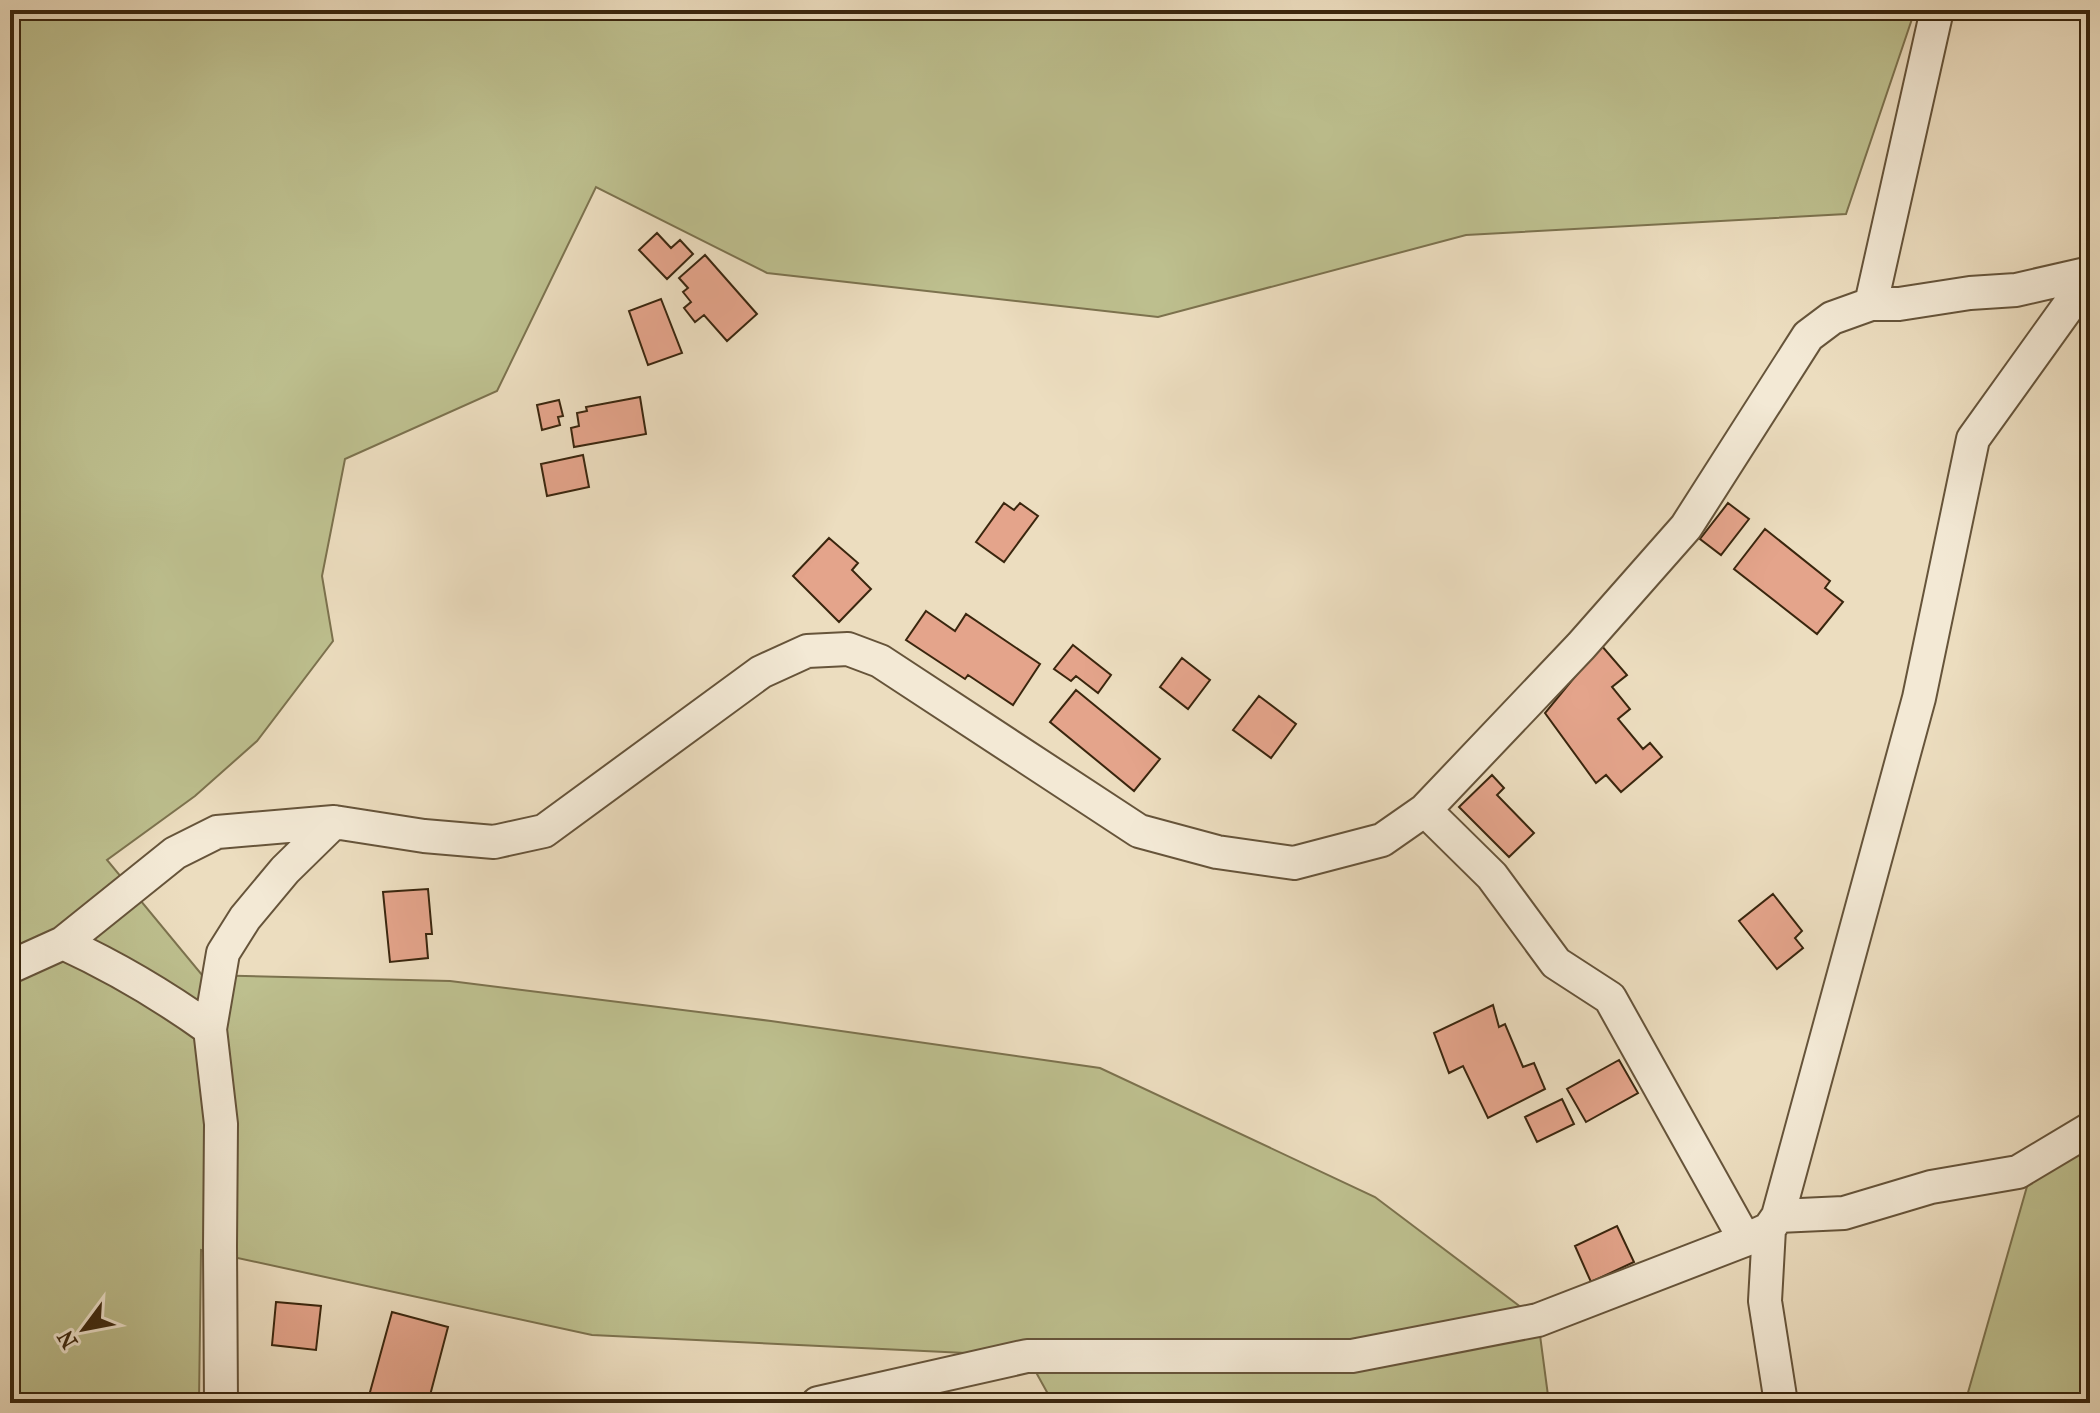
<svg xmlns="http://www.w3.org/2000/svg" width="2100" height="1413" viewBox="0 0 2100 1413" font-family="'IM FELL French Canon',serif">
  <rect width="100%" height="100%" fill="#ecddbf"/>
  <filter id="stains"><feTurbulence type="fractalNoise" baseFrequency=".0025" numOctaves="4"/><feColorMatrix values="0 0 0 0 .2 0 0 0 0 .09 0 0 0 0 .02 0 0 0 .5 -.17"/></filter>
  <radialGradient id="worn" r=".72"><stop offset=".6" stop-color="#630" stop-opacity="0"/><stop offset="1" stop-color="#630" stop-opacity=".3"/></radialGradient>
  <path fill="#bdbf8e" stroke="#7c724e" stroke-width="2" d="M10 10H1915L1846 214 1466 235 1158 317 767 273 596 187 497 391 345 459 322 576 333 641 257 741 195 796 107 860 202 975 450 981 771 1021 1100 1068 1375 1197 1538 1320 1549 1403H1053L1027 1356 592 1335 201 1250 199 1403H10Z
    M2090 1108V1403H1965L2030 1176Z"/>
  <path fill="#e4a48b" stroke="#3a260e" stroke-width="2" d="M657 233 671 248 680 240 693 254 667 279 639 250Z
    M705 255 757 314 727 341 704 315 695 322 684 308 691 302 683 292 688 288 679 278Z
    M661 299 682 353 648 365 629 311Z
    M640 397 646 434 574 447 571 428 579 426 577 413 587 411 586 407Z
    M559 400 563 416 558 417 560 425 542 430 537 405Z
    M583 455 589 487 547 496 541 464Z
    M1004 503 1014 510 1020 503 1038 516 1004 562 976 542Z
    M1728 503 1749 519 1721 555 1700 539Z
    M1765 529 1830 581 1825 588 1843 602 1817 634 1734 569Z
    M829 538 858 563 852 570 871 589 839 622 793 576Z
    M926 611 955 631 966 614 1040 664 1013 705 968 675 965 679 906 640Z
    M1073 645 1111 675 1098 693 1076 676 1071 681 1054 669Z
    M1601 645 1627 675 1612 687 1630 709 1618 719 1643 749 1650 743 1662 757 1621 792 1606 775 1596 783 1545 713Z
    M1182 658 1210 680 1188 709 1160 687Z
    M1076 690 1160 759 1134 791 1050 722Z
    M1259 696 1296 724 1271 758 1233 730Z
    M1492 775 1504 788 1497 795 1534 833 1509 857 1459 807Z
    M428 889 432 934H426L428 958 390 962 383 892Z
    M1773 894 1802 931 1795 938 1803 948 1777 969 1739 921Z
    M1493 1005 1499 1027 1505 1024 1523 1067 1534 1063 1545 1089 1488 1118 1463 1066 1449 1073 1434 1033Z
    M1619 1060 1638 1093 1586 1122 1567 1089Z
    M1562 1099 1574 1124 1537 1142 1525 1117Z
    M1617 1226 1634 1262 1591 1282 1575 1246Z
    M276 1302 321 1306 316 1350 272 1345Z
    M392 1312 448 1327 428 1403H367Z"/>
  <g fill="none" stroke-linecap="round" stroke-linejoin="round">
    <g stroke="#66543a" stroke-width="36">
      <path id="minor" d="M1871 304 1937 10
        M1425 810 1492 876 1556 963 1610 998 1745 1240
        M63 943C115 967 164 996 210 1029
        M10 967 63 943 175 853 217 832 334 822 424 836 494 842 544 831 761 672 807 651 848 649 880 661 1139 831 1217 852 1294 863 1382 840 1425 810 1581 646 1686 527 1808 336 1832 318 1871 304H1899L1970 293 2016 290 2090 273
        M1778 1216 1919 698 1973 439 2090 276
        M221 1403 220 1246 221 1124 210 1029 223 953 245 918 285 870 334 822
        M818 1403 1027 1356H1352L1538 1320 1745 1240 1769 1229
        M1781 1403 1765 1301 1769 1229 1778 1216 1844 1213 1931 1187 2018 1172 2090 1129"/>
    </g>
    <use href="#minor" stroke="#f3e9d5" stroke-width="32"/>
  </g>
  <rect width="2100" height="1413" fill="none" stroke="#ecddbf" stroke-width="40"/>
  <rect x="12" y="12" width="2076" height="1389" fill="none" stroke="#3a260e" stroke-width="4"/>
  <rect x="20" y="20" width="2060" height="1373" fill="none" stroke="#3a260e" stroke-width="2"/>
  <g transform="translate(84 1329) rotate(238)" stroke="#f3e9d5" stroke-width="6" paint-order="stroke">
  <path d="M0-6L14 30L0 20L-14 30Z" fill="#3a260e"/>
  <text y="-12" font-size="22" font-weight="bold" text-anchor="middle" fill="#3a260e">N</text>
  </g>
  <rect width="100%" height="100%" filter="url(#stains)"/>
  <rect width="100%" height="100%" fill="url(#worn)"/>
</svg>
